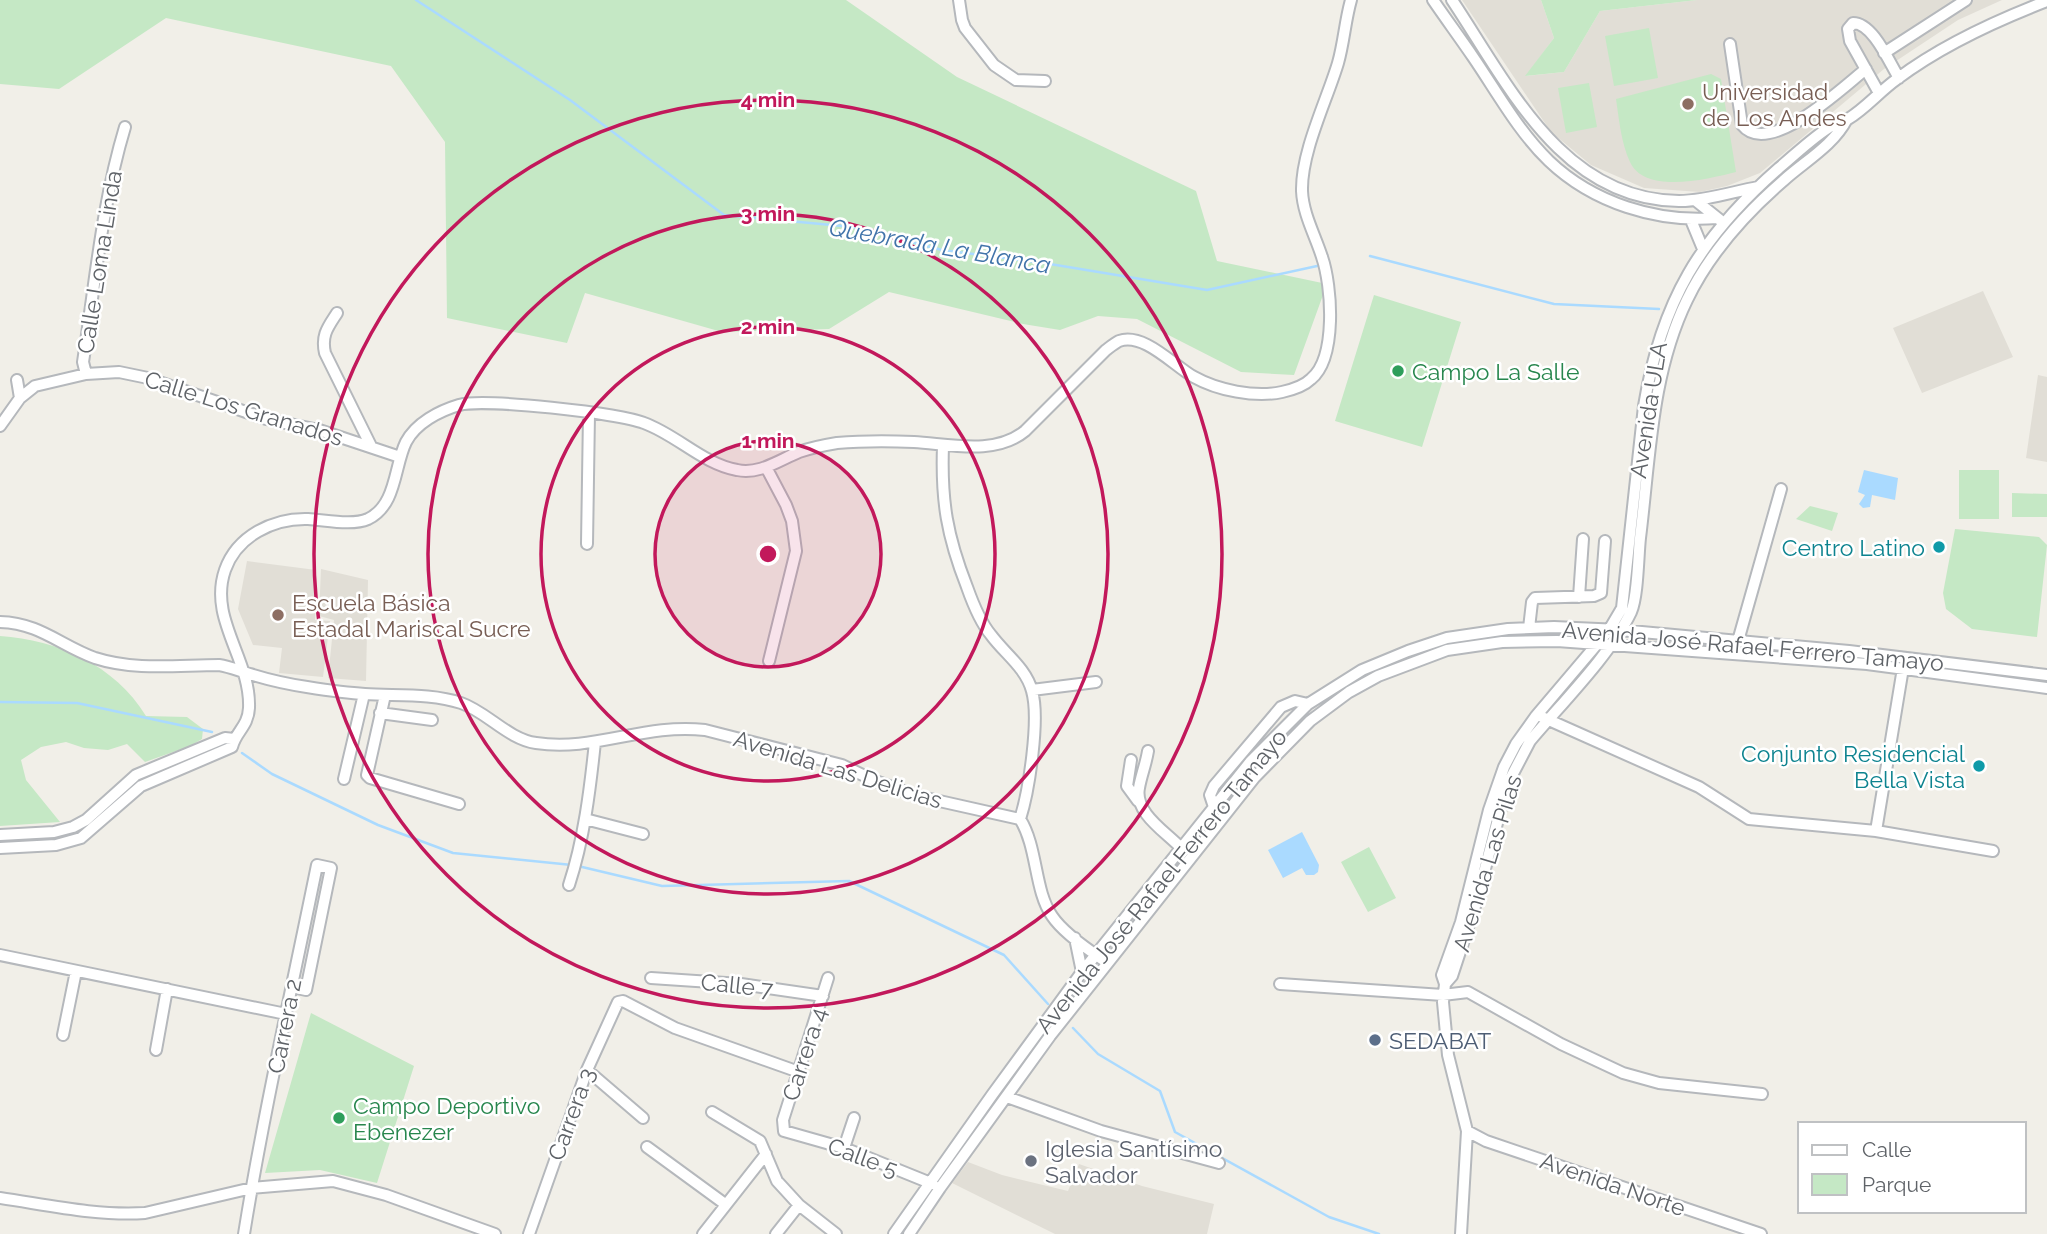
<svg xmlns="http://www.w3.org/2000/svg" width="2047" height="1234" viewBox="0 0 2047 1234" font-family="Raleway,sans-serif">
  <rect width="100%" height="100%" fill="#f1efe8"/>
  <path fill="#e1ded6" d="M1462 0H1541L1554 38 1526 76 1564 72 1600 11 1697 0H2002L1958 20 1884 69 1760 173 1727 186 1700 192 1644 188 1591 165 1551 132Z
    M1983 291 2013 357 1922 393 1893 328Z
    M2038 375 2047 377V462L2026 458Z
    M247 561 316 570 315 620 330 621 323 677 279 673 282 648 253 645 238 609Z
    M321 569 368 580 366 681 328 678 334 620 319 616Z
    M968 1162 1002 1175 1068 1191 1079 1164 1142 1186 1214 1204 1207 1234H1055L952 1183Z"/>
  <path fill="#c5e8c5" d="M0 0H846L957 77 1196 191 1217 261 1327 284 1294 375 1241 372 1137 319 1098 316 1060 330 1023 324 889 292 829 329 722 332 585 293 567 343 447 318 445 142 391 66 166 18 59 89 0 84Z
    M1541 0H1697L1600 11 1564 72 1525 76 1554 38Z
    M1649 28 1658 78 1614 86 1605 36Z
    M1711 74 1721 79 1736 172C1708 179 1645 195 1630 162 1621 143 1619 119 1616 99Z
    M1589 83 1597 127 1566 133 1558 88Z
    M1374 295 1461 322 1422 447 1335 421Z
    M1959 470H1999V519H1959Z
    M2012 493 2047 494V517H2012Z
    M1810 506 1838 513 1832 531 1796 519Z
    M1955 529 2039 537 2047 545 2037 637 1972 629 1946 609 1943 593Z
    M0 636C58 640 115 665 146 716L187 717 203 729 202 739 190 746 145 762 127 744 108 750 84 748 66 742 41 747 21 760 26 780 60 822 0 826Z
    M1369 847 1396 898 1368 912 1341 862Z
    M311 1013 414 1066 377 1183 320 1170 265 1173Z"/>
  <path fill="#aadaff" d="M1864 470 1898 478 1895 500 1872 495 1870 507 1863 508 1859 504 1865 495 1858 492Z
    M1302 832 1319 865 1318 872 1314 875H1306L1302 868 1283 878 1268 850Z"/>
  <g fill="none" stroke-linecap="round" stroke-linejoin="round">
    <path stroke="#aadaff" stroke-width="2.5" d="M416 0 570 100 724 215 853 227 942 250 1044 263 1207 290 1317 266
      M1370 256 1554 304 1659 309
      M0 702 77 703 212 732
      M242 753 272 774 378 825 453 853 572 865
      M578 866 662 886 849 881 1004 955 1048 1004
      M1073 1028 1098 1054 1160 1091 1175 1132 1329 1217 1379 1234"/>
    <g stroke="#b5b8bc" stroke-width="14">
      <path id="minor" d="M959 0 962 20 965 28 994 65 1016 80 1045 81
        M1433 0C1446 19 1460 38 1473 57 1497 92 1518 131 1549 161 1593 203 1657 223 1717 218
        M1452 0C1508 84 1562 200 1679 201 1705 201 1732 192 1758 187
        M1730 44 1742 125C1769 159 1844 86 1866 69
        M1884 53 1966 0
        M1879 93 1850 41 1848 29 1853 23C1873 23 1889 62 1899 78
        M1695 200 1720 220
        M1691 220 1703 249
        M337 313C328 327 321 335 325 353L371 446
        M86 374 83 362C95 284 102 203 125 127
        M17 380 20 398
        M0 426 20 398 35 386 86 374 119 372 148 378 266 419 319 430 400 457
        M943 446C941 501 947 536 967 587 973 604 980 622 991 635 1005 654 1026 668 1032 691 1040 719 1029 791 1020 819
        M766 467 786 505 792 521 796 551 769 661
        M587 544 589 414
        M1579 597 1583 539
        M0 622C40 623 61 646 95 658 135 671 178 665 219 665 231 667 239 671 250 674 269 680 287 684 307 687 326 690 346 693 365 694 396 696 432 693 461 703 487 712 508 739 536 743 594 752 644 723 705 730L842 765 873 780 917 796 1020 819
        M1529 628 1532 602 1535 598 1594 596 1601 593 1605 541
        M1738 641 1781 489
        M1032 690 1096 682
        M385 695 367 775 370 778 459 804
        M380 713 432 720
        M1542 717 1699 787 1749 819 1876 831 1903 668
        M1148 751C1146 764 1141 776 1139 788 1134 813 1166 832 1181 848
        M1131 760 1127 786 1138 801
        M344 779 364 694
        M1214 807 1210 795 1214 786 1281 707 1295 701 1308 704
        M585 819 643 834
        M1020 819C1038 848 1034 890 1052 916 1062 931 1087 949 1102 959
        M1876 831 1993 851
        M0 835 54 832 73 827 86 820 136 775 225 738 234 739
        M0 848 56 845 81 838 141 786 232 747C236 731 248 727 249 708 251 659 208 619 225 570 237 536 273 518 308 519 326 520 352 526 368 519 397 505 394 466 406 442 416 423 439 411 459 405 484 398 619 413 644 423 677 435 703 464 737 470 759 475 779 460 799 452 810 448 825 445 837 443 861 441 889 441 914 442 949 444 995 456 1025 431L1106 350C1110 347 1115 343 1119 341 1144 332 1174 366 1194 377 1217 390 1255 398 1282 392 1291 390 1304 386 1311 379 1337 358 1332 286 1322 257 1315 235 1303 214 1302 191 1301 152 1327 100 1338 63 1344 42 1345 21 1351 0
        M569 885C584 839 590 790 595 742
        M1075 938 1082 972
        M0 955 286 1014
        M651 978 741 984 823 996
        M828 978 783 1120 784 1131 844 1148 933 1184
        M1280 984 1443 995 1468 992 1561 1044 1623 1073 1659 1083 1762 1094
        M1445 984 1452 976 1476 903 1507 785 1530 741C1561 704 1611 654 1631 612 1638 596 1638 556 1640 538 1650 458 1651 374 1687 300 1709 254 1745 214 1783 181 1805 161 1833 146 1847 119
        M63 1035 76 971
        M156 1050 167 989
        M587 1070 643 1118
        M1007 1097 1101 1131 1219 1163
        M712 1112 760 1141 777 1181 799 1205 836 1234
        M1467 1131 1486 1141 1761 1234
        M647 1147 725 1204
        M844 1148 854 1118
        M0 1198C48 1205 96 1216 145 1213L252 1188 333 1181 386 1195 495 1234
        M244 1234C264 1110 292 988 317 865L331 868 306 990 292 987
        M529 1234 587 1070 618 1002 623 1001 675 1028 799 1072
        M703 1234 766 1154
        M776 1234 799 1205
        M894 1234 992 1095 1082 972 1251 761 1308 704 1362 670 1408 651 1447 638 1508 629 1554 627 1620 630 1849 651 2047 675
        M909 1234 940 1188 1050 1036 1255 777 1310 721 1349 692 1378 676 1447 650 1502 642 1557 641 1867 664 2047 688
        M1461 1234 1467 1131 1448 1055 1443 1002 1445 984 1442 975 1461 922 1489 810 1504 767 1516 744 1536 716 1609 630 1622 608 1644 406C1661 302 1700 237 1779 168 1796 154 1814 136 1833 125 1837 122 1843 122 1848 119 1865 109 1880 91 1897 79 1942 45 1995 21 2047 1"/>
    </g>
    <use href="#minor" stroke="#fff" stroke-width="10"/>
  </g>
  <circle cx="768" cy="554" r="113" fill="#c2185b" fill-opacity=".12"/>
  <g fill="none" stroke="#c2185b" stroke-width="3.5">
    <circle cx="768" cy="554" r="113"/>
    <circle cx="768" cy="554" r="227"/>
    <circle cx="768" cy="554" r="340"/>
    <circle cx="768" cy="554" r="454"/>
  </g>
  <g fill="#8d6e63" stroke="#fff" stroke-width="2.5">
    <circle cx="1688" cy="104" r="7"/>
    <circle cx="278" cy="615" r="7"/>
  </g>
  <g fill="#2e9e5b" stroke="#fff" stroke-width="2.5">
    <circle cx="1398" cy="371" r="7"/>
    <circle cx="339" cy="1118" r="7"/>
  </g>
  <g fill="#0f9aa8" stroke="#fff" stroke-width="2.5">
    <circle cx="1939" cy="547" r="7"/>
    <circle cx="1979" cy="766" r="7"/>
  </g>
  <circle fill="#5c6f8a" stroke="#fff" stroke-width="2.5" cx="1375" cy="1040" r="7"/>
  <circle fill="#6b7280" stroke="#fff" stroke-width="2.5" cx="1031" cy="1161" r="7"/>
  <g text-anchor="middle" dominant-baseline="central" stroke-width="5" stroke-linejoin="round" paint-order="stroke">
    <g font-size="23" fill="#785e54" stroke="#fff" text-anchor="start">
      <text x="1702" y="91">Universidad<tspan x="1702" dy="26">de Los Andes</tspan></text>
      <text x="292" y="602">Escuela Básica<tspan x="292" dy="26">Estadal Mariscal Sucre</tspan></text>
    </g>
    <g font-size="23" fill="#5f6368" stroke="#fff">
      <text transform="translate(99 262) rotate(-81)">Calle Loma Linda</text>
      <text transform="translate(244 408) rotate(17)">Calle Los Granados</text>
      <text transform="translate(1648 410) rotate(-81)">Avenida ULA</text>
      <text transform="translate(1753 646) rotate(5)">Avenida José Rafael Ferrero Tamayo</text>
      <text transform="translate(838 769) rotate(17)">Avenida Las Delicias</text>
      <text transform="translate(1487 863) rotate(-73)">Avenida Las Pilas</text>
      <text transform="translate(1161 881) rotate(-51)">Avenida José Rafael Ferrero Tamayo</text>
      <text transform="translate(737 985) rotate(6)">Calle 7</text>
      <text transform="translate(284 1026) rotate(-79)">Carrera 2</text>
      <text transform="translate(804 1054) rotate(-72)">Carrera 4</text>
      <text transform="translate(571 1114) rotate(-70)">Carrera 3</text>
      <text transform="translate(863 1157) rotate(20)">Calle 5</text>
      <text transform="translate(1613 1184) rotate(19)">Avenida Norte</text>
    </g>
    <g font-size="23" fill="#27864d" stroke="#fff" text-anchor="start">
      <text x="1412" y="371">Campo La Salle</text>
      <text x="353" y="1105">Campo Deportivo<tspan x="353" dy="26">Ebenezer</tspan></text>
    </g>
    <g font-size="23" fill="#0d838f" stroke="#fff" text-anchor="end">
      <text x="1925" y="547">Centro Latino</text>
      <text x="1965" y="753">Conjunto Residencial<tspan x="1965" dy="26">Bella Vista</tspan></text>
    </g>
    <g font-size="23" fill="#4e5e75" stroke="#fff" text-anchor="start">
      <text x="1389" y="1040">SEDABAT</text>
    </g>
    <g font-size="23" fill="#5b616d" stroke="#fff" text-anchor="start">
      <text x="1045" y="1148">Iglesia Santísimo<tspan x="1045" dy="26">Salvador</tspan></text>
    </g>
    <g font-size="24" font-style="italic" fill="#4174aa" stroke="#fff">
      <text transform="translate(940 246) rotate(10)">Quebrada La Blanca</text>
    </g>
  </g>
  <circle cx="768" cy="554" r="10" fill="#c2185b" stroke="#fff" stroke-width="3.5"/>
  <g font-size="21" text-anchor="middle" font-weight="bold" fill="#c2185b" stroke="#fff" stroke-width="5" stroke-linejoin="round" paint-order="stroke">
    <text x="768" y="107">4 min</text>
    <text x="768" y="221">3 min</text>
    <text x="768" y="334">2 min</text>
    <text x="768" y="448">1 min</text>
  </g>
  <rect x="1798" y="1122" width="228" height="91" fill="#ffffff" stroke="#bfc1c3" stroke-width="2"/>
  <rect x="1812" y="1145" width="35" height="10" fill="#ffffff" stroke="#bfc1c3" stroke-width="2"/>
  <text x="1862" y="1157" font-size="21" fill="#5f6368">Calle</text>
  <rect x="1812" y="1174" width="35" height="21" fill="#c5e8c5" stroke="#bfc1c3" stroke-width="2"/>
  <text x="1862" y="1192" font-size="21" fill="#5f6368">Parque</text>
</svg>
